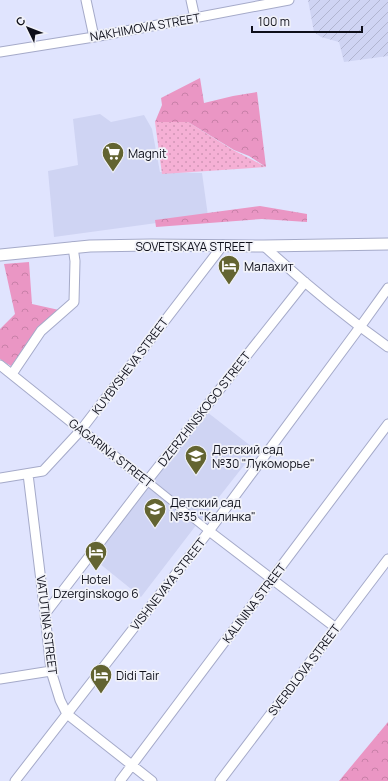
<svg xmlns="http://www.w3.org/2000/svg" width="388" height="781" viewBox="0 0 388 781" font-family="Manrope,sans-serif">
  <defs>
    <pattern id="industrial-furrows" width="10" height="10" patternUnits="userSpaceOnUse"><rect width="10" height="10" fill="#cfd4f3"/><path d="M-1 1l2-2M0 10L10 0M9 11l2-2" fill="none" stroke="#b1b5d0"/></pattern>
    <pattern id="grass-dots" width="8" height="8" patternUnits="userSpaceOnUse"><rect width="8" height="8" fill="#f5b0d5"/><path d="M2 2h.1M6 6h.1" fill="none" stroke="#d196b6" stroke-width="1.8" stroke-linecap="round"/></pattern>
    <pattern id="forest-crowns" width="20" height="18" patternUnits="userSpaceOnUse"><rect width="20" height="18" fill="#ea96c4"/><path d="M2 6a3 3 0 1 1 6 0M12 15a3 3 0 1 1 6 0" fill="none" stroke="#c880a8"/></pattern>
  </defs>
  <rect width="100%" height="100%" fill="#e0e4fe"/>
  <path fill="#cfd4f3" d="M100 114 111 122 144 115 152 129 160 172 202 173 208 216 54 237 48 171 78 165 73 119Z
    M207 412 256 450 201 520 152 482Z
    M149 486 197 524 141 597 94 559Z"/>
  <path fill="url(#industrial-furrows)" d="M308 0H388V56L344 62 339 42 321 37 314 32Z"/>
  <path fill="url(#grass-dots)" d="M155 122H188L233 150 266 167 162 174Z"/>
  <path fill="url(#forest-crowns)" d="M200 78 204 103 233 96 257 92 266 167 249 156 234 150 188 122H155L162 105 161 98Z
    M260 206 307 214V222L262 219 156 227 155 220Z
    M29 262 32 304 59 310 36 332 11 366 0 359V329L15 314 4 264Z
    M388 722V781H339Z"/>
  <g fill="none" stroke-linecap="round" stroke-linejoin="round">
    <g stroke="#a5aac9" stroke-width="9">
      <path id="pedestrian" d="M147 481 209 531"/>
    </g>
    <g stroke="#a5aac9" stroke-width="11">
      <path id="minor" d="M86 0 94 37
        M191 0 195 18
        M0 52 94 37 289 0
        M264 246C303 282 344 316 388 347
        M0 365 81 430 147 481
        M12 374 41 331 74 302 75 261 73 247
        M28 474 45 614 51 671 60 700 67 714 152 781
        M0 478 43 471 81 430 223 245
        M209 531 336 628
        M45 614 147 481 305 282
        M0 679 51 671
        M15 781 209 531 360 327 388 288
        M120 781 388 424
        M220 781 388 559"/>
    </g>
    <g stroke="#a5aac9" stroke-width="13">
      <path id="tertiary" d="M0 255 90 246 151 245 264 246 388 244"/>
    </g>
    <use href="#pedestrian" stroke="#fff" stroke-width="7"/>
    <use href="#minor" stroke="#fff" stroke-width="9"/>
    <use href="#tertiary" stroke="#fff" stroke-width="11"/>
  </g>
  <defs>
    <g id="supermarket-pin" transform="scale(1.15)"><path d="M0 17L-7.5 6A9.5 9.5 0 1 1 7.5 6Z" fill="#636431" stroke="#f1f2f9"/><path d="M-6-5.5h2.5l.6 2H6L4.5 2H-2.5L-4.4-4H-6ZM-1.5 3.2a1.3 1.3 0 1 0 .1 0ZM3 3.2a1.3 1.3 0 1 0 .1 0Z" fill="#fff"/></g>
    <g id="hotel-pin" transform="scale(1.15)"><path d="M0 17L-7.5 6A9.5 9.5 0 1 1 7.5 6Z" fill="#636431" stroke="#f1f2f9"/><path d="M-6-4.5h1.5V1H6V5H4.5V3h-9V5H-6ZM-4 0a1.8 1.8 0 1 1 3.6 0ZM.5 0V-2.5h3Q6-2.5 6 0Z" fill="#fff"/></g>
    <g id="school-pin" transform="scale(1.15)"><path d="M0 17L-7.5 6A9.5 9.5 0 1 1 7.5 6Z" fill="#636431" stroke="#f1f2f9"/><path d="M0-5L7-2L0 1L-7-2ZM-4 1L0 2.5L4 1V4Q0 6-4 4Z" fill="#fff"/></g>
  </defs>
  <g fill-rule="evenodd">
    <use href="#supermarket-pin" x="113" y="153"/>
    <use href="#hotel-pin" x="229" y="266"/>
    <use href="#school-pin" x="196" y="456"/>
    <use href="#school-pin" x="155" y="509"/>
    <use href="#hotel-pin" x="96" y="552"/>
    <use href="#hotel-pin" x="101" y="675"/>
  </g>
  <g text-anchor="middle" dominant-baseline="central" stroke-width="3.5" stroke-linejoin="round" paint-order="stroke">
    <g font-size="12" fill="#0e0f1a" stroke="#f1f2f9">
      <text transform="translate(145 27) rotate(-10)">NAKHIMOVA STREET</text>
      <text x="194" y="246">SOVETSKAYA STREET</text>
      <text transform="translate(130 366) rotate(-53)">KUYBYSHEVA STREET</text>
      <text transform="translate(204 409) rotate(-52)">DZERZHINSKOGO STREET</text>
      <text transform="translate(111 453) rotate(38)">GAGARINA STREET</text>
      <text transform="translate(168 584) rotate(-52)">VISHNEVAYA STREET</text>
      <text transform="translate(254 603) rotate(-53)">KALININA STREET</text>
      <text transform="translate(47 625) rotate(83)">VATUTINA STREET</text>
      <text transform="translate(304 670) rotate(-53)">SVERDLOVA STREET</text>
    </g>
    <g font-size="12" fill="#0e0f1a" stroke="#f1f2f9" text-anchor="start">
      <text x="128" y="153">Magnit</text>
      <text x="244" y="266">Малахит</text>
      <text x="212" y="449">Детский сад<tspan x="212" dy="14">№30 "Лукоморье"</tspan></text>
      <text x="170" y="502">Детский сад<tspan x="170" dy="14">№35 "Калинка"</tspan></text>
      <text x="96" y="579" text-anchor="middle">Hotel<tspan x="96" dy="14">Dzerginskogo 6</tspan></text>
      <text x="116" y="675">Didi Tair</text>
    </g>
  </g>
  <g transform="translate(28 28) rotate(313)" stroke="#f1f2f9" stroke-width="3" paint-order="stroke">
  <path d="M0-3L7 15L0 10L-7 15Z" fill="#0e0f1a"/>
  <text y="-6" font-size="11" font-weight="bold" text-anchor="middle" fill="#0e0f1a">С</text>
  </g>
  <path d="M252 26v6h110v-6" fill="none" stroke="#0e0f1a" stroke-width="2"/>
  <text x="258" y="26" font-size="12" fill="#0e0f1a" stroke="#f1f2f9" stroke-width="3" paint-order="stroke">100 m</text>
</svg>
